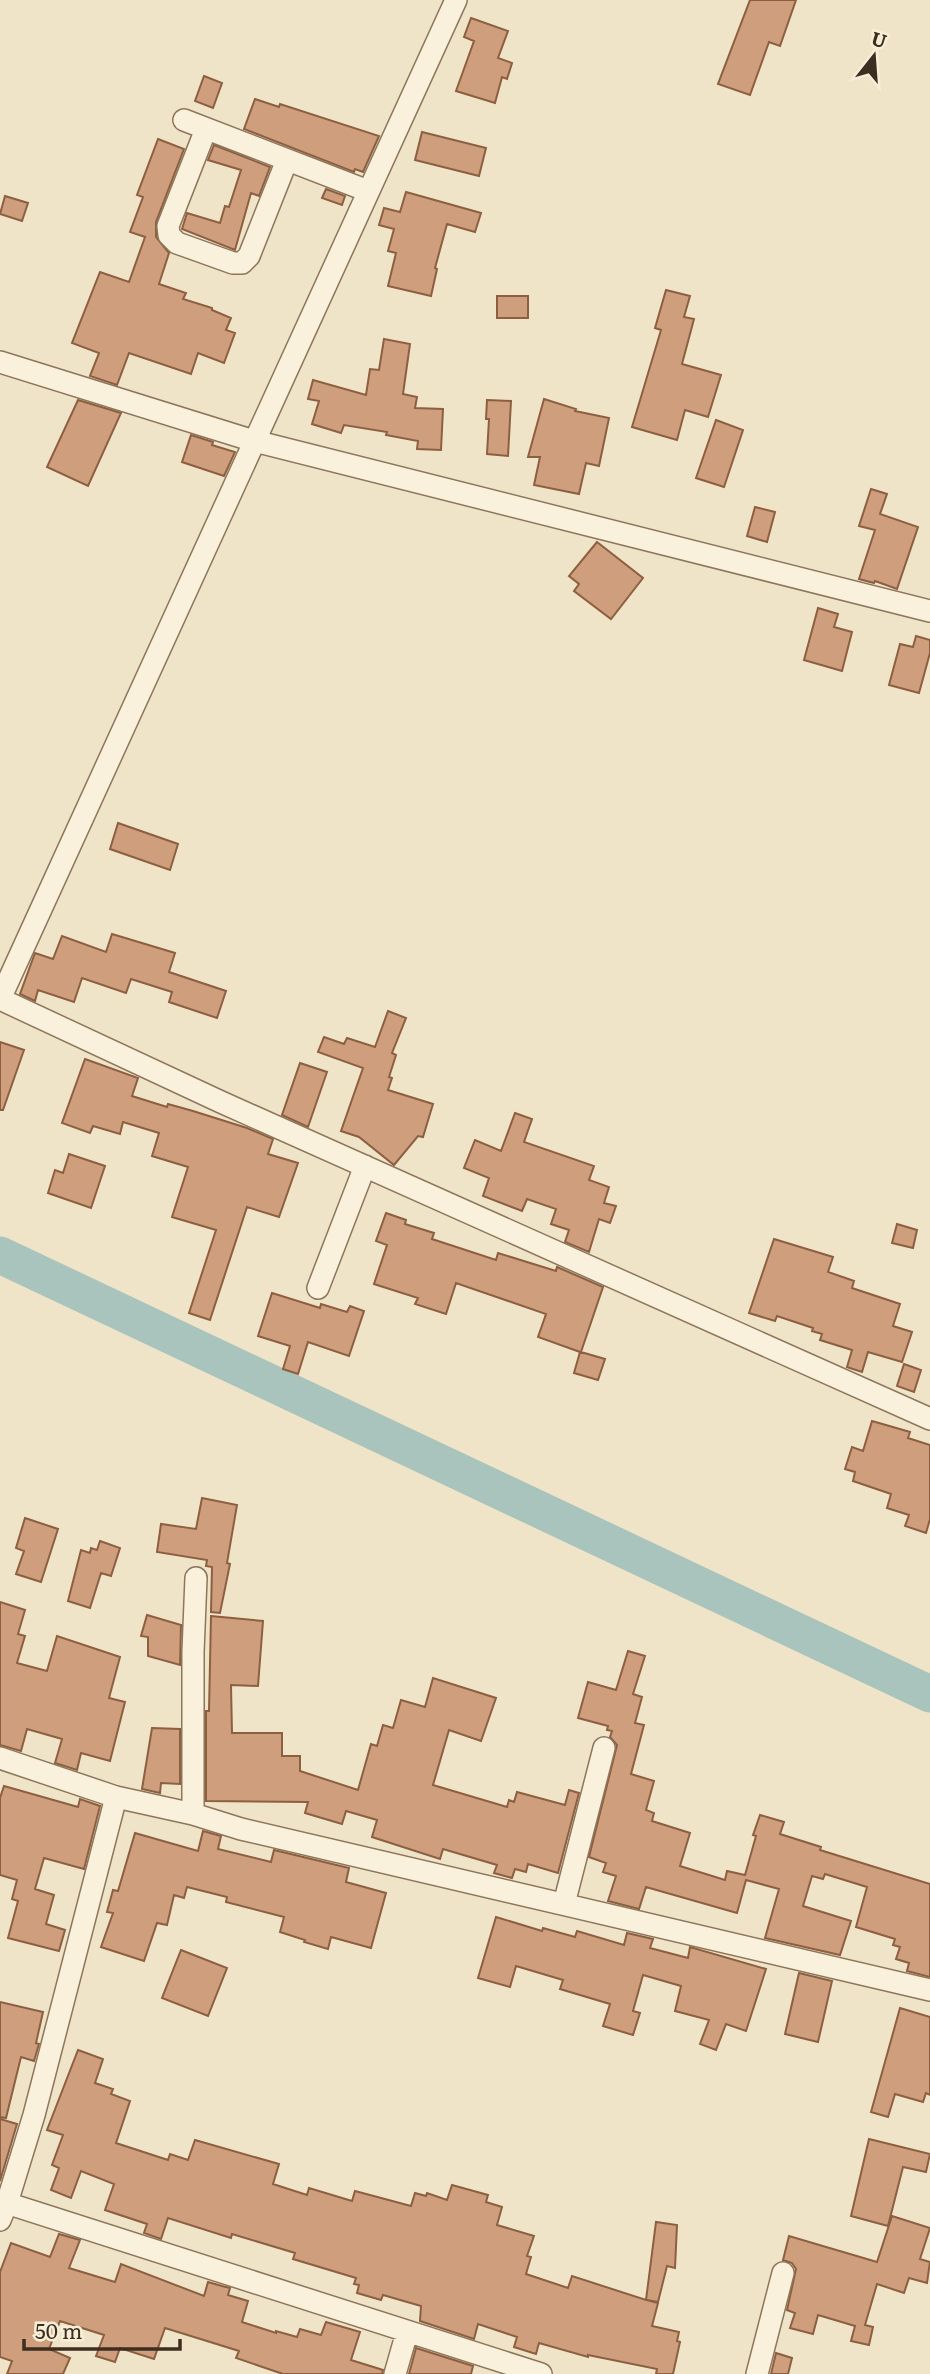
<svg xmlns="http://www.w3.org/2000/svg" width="930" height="2374" viewBox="0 0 930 2374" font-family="Literata,serif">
  <rect width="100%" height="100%" fill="#f0e4c8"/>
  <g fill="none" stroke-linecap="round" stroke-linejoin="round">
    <path stroke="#a9c4bc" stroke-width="37" d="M0 1255 930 1694"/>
  </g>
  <path fill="#cf9f7d" stroke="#8d5f41" stroke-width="2" d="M750 0H796L780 46 769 42 750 95 718 84Z
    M471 18 508 31 498 58 512 63 507 79 502 77 495 103 456 91 474 41 464 37Z
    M204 76 222 83 213 108 195 101Z
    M255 99 279 107 280 104 379 136 363 172 355 169 354 172 244 129Z
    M422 132 486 148 479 176 415 160Z
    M158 139 184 149 156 222V237L169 253 159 284 186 293 183 299 212 308V310L231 318 226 330 235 333 224 363 198 353 191 374 129 353 117 385 90 376 99 353 72 343 100 272 129 282 145 237 130 232 143 197 137 195Z
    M214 145 270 167 259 196 251 193 235 250 182 229 187 213 220 223 225 206 229 207 241 170 208 160Z
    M326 189 345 196 342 205 322 198Z
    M406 192 481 213 475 232 447 224 435 268 437 269 431 296 388 286 396 253 388 251 394 229 379 225 384 208 400 212Z
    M5 196 28 203 22 221 0 214Z
    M666 290 690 296 684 317 694 319 682 364 721 375 708 417 685 410 677 440 632 427 661 330 655 328Z
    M497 296H528V318H497Z
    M384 339 410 344 403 394 417 397 415 408 443 409 441 450 417 449 418 441 386 435 387 432 344 425 341 433 312 424 319 401 308 399 313 380 366 395 370 369 379 370Z
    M544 399 576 409 575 411 609 418 599 466 586 463 579 494 534 485 540 457H528Z
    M78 400 121 413 88 486 47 467Z
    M487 400 511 401 508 456 487 454 489 419H486Z
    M716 420 743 430 724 487 696 478Z
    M191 435 213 442 212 445 235 452 224 476 182 462Z
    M871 489 887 494 880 514 918 527 897 589 875 581 874 583 859 579 875 530 859 526Z
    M755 507 775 512 767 542 747 536Z
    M597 542 643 578 611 619 574 591 579 584 569 576Z
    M818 608 838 614 834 627 852 632 842 671 804 660Z
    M916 636 930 640V653L919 693 889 685 900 644 913 647Z
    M118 823 178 844 170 870 110 849Z
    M112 934 175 953 169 972 226 991 217 1018 169 1002 172 992 131 979 126 993 82 978 74 1002 38 990 35 1001 20 994 35 953 53 959 62 936 106 952Z
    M388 1011 406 1018 392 1053 396 1055 389 1077 392 1078 388 1090 433 1104 423 1137 418 1136 394 1165 359 1137 341 1131 363 1068 318 1052 324 1037 344 1044 347 1038 375 1047Z
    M0 1042 24 1050 3 1110H0Z
    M85 1059 138 1078 132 1096 167 1107 168 1104 193 1111 247 1128 273 1139 268 1154 298 1163 279 1217 247 1207 210 1320 189 1313 216 1230 172 1217 188 1167 152 1156 159 1133 123 1122 120 1134 93 1126 90 1133 62 1123Z
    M300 1063 327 1072 308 1127 282 1115Z
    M515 1113 532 1119 524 1142 594 1166 589 1180 609 1187 604 1203 616 1206 610 1223 599 1219 589 1252 565 1242 569 1230 551 1224 556 1209 527 1199 522 1211 483 1196 489 1178 464 1168 475 1140 501 1151Z
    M69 1154 105 1166 91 1208 48 1193 55 1170 63 1173Z
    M386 1213 406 1220 405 1224 434 1233 432 1239 496 1260 498 1253 556 1271 557 1267 603 1287 581 1352 605 1359 598 1380 574 1373 580 1352 538 1337 546 1314 456 1283 446 1314 415 1304 418 1298 374 1284 387 1245 376 1241Z
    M897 1224 917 1230 913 1248 892 1243Z
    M774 1239 833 1257 828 1272 854 1281 852 1288 900 1304 893 1326 912 1332 902 1362 868 1352 862 1372 847 1367 852 1350 820 1340 822 1334 812 1331 813 1328 777 1316 775 1321 749 1313Z
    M272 1293 320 1308 321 1304 347 1312 350 1306 364 1311 349 1356 308 1342 298 1374 283 1369 290 1346 258 1336Z
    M904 1364 921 1370 914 1392 897 1386Z
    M872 1421 910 1432 908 1438 930 1445V1519L926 1533 905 1526 909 1515 887 1508 891 1494 853 1481 855 1472 845 1469 852 1447 863 1451Z
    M202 1498 237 1505 227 1563 230 1564 220 1613 211 1612 212 1567 206 1566 207 1560 157 1552 161 1524 196 1529Z
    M25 1518 58 1529 41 1582 16 1574 24 1551 16 1548Z
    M100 1541 120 1548 111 1576 101 1573 90 1608 68 1601 81 1550 90 1553 91 1548 97 1550Z
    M0 1602 25 1610 18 1634 25 1636 17 1663 47 1671 57 1636 120 1657 109 1698 125 1702 110 1761 81 1753 77 1770 55 1763 62 1739 27 1729 21 1751 0 1745Z
    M147 1615 181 1625 180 1665 148 1656V1637L141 1636Z
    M211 1616 263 1621 258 1686 231 1685 232 1733H282V1756H300V1771L358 1790 371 1744 377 1746 383 1725 393 1728 401 1700 425 1707 433 1678 496 1698 481 1741 449 1730 433 1785 507 1807 509 1800 514 1802 517 1792 565 1805 569 1790 579 1793 558 1873 528 1864 526 1872 515 1869 512 1878 494 1873 497 1865 443 1849 440 1859 372 1837 377 1820 346 1811 342 1824 305 1813 308 1802 206 1801V1711H209Z
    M628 1651 645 1656 633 1694 642 1697 635 1723 644 1725 631 1774 654 1781 646 1810 654 1813 652 1821 690 1833 680 1866 725 1880 727 1871 745 1875 756 1836 753 1835 760 1815 784 1822 780 1834 821 1847 820 1850 930 1884V1977L907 1971 909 1963 896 1959 900 1947 893 1945 895 1939 856 1927 867 1887 825 1874 823 1879 812 1876 803 1906 851 1921 840 1955 765 1938 779 1889 746 1880 737 1913 646 1887 639 1909 608 1901 616 1876 603 1872 606 1863 589 1857 617 1745 610 1737 612 1731 607 1730 608 1726 578 1718 588 1682 616 1690Z
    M152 1728 180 1729V1784L161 1783 160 1793 142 1789Z
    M4 1786 78 1807 80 1799 100 1806 84 1869 44 1858 35 1889 54 1895 46 1924 65 1930 59 1951 8 1938 18 1901 12 1899 17 1880 0 1875V1798Z
    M203 1831 221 1836 218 1849 271 1862 274 1850 349 1868 346 1882 386 1893 371 1948 331 1937 328 1949 304 1942 305 1940 280 1932 284 1917 226 1902 227 1897 187 1887 184 1898 174 1895 167 1925 157 1923 144 1961 101 1947 113 1913 107 1912 113 1890 118 1891 135 1833 198 1851Z
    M496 1917 542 1931 543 1928 575 1937 577 1931 624 1945 627 1933 653 1939 650 1948 688 1958 690 1947 766 1969 746 2031 726 2024 716 2050 700 2044 709 2020 675 2011 681 1986 643 1975 633 2011 640 2013 633 2035 603 2026 610 2004 560 1989 563 1980 516 1966 510 1987 478 1978Z
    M181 1950 227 1968 208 2016 162 1998Z
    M799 1973 832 1981 818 2042 785 2034Z
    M0 2002 43 2012 36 2043 39 2044 34 2061 21 2057 6 2118 0 2117Z
    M900 2008 930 2017V2095L926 2093 923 2102 895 2094 888 2117 871 2112Z
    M78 2050 103 2059 95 2083 113 2089 111 2094 130 2101 116 2143 168 2160 170 2154 188 2160 195 2140 279 2164 273 2184 307 2195 309 2188 352 2201 355 2191 411 2206 415 2193 426 2196 427 2193 447 2200 452 2185 488 2195 486 2202 502 2207 497 2225 534 2236 527 2256 531 2257 526 2274 568 2288 572 2276 646 2300 656 2222 677 2225 675 2268 667 2266 658 2302 647 2300 658 2303 652 2326 679 2332 677 2341 680 2342 673 2374H656L657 2369 588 2355V2357L539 2343 536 2354 514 2347 517 2337 478 2324 474 2339 420 2321 421 2306 383 2295 381 2300 357 2293 359 2285 354 2284 356 2278 293 2259 295 2253 232 2234 231 2238 168 2218 161 2239 144 2233 147 2224 105 2210 114 2184 81 2171 71 2198 51 2190 59 2168 52 2165 63 2135 47 2130Z
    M0 2119 17 2124 0 2181Z
    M869 2139 930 2154 926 2172 903 2167 888 2226 851 2216Z
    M892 2216 930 2228 920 2259 930 2262 927 2283 909 2278 904 2293 877 2284 865 2325 873 2327 869 2345 851 2341 855 2326 818 2315 813 2334 790 2328 795 2313 787 2310 796 2269 792 2263 783 2260 789 2236 877 2262Z
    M59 2234 80 2240 69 2268 115 2282 121 2264 204 2296 208 2282 222 2286 230 2288 228 2295 248 2301 242 2322 276 2333V2331L297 2337 300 2329 321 2335 326 2322 360 2332 351 2360 383 2370 382 2374H283L236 2358 239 2351 165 2328 154 2359 120 2348 115 2362 96 2356 104 2335 60 2321 49 2349 70 2358 63 2374H7L12 2361 0 2357V2272L11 2243 50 2257Z
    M416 2348 473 2366 471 2374H409Z
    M776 2353 792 2358 788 2374H771Z"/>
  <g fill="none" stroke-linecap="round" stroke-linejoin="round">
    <g stroke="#8d765c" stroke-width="24">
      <path id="minor" d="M456 0 0 999 221 1102 930 1419
        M184 120 368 191
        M206 129 168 226 169 235 177 243 233 263H242L249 256 287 160
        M0 362 254 441 930 611
        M318 1288 365 1166
        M0 1758 116 1797 193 1814 241 1829 930 1990
        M193 1814V1652L196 1578
        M564 1904 604 1748
        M0 2201 541 2374
        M0 2220 7 2203 34 2115 116 1797
        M395 2374 407 2332
        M757 2374 783 2273"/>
    </g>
    <use href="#minor" stroke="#faf1dc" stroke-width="21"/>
  </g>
  <g transform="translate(874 56) rotate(17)" stroke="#f7eed8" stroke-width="5" paint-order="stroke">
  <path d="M0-5L12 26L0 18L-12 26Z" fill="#3d2e20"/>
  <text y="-10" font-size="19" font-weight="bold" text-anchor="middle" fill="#3d2e20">U</text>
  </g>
  <path d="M24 2339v10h156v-10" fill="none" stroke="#3d2e20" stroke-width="3.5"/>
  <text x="35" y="2339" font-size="21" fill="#3d2e20" stroke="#f7eed8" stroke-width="5" paint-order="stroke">50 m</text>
</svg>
